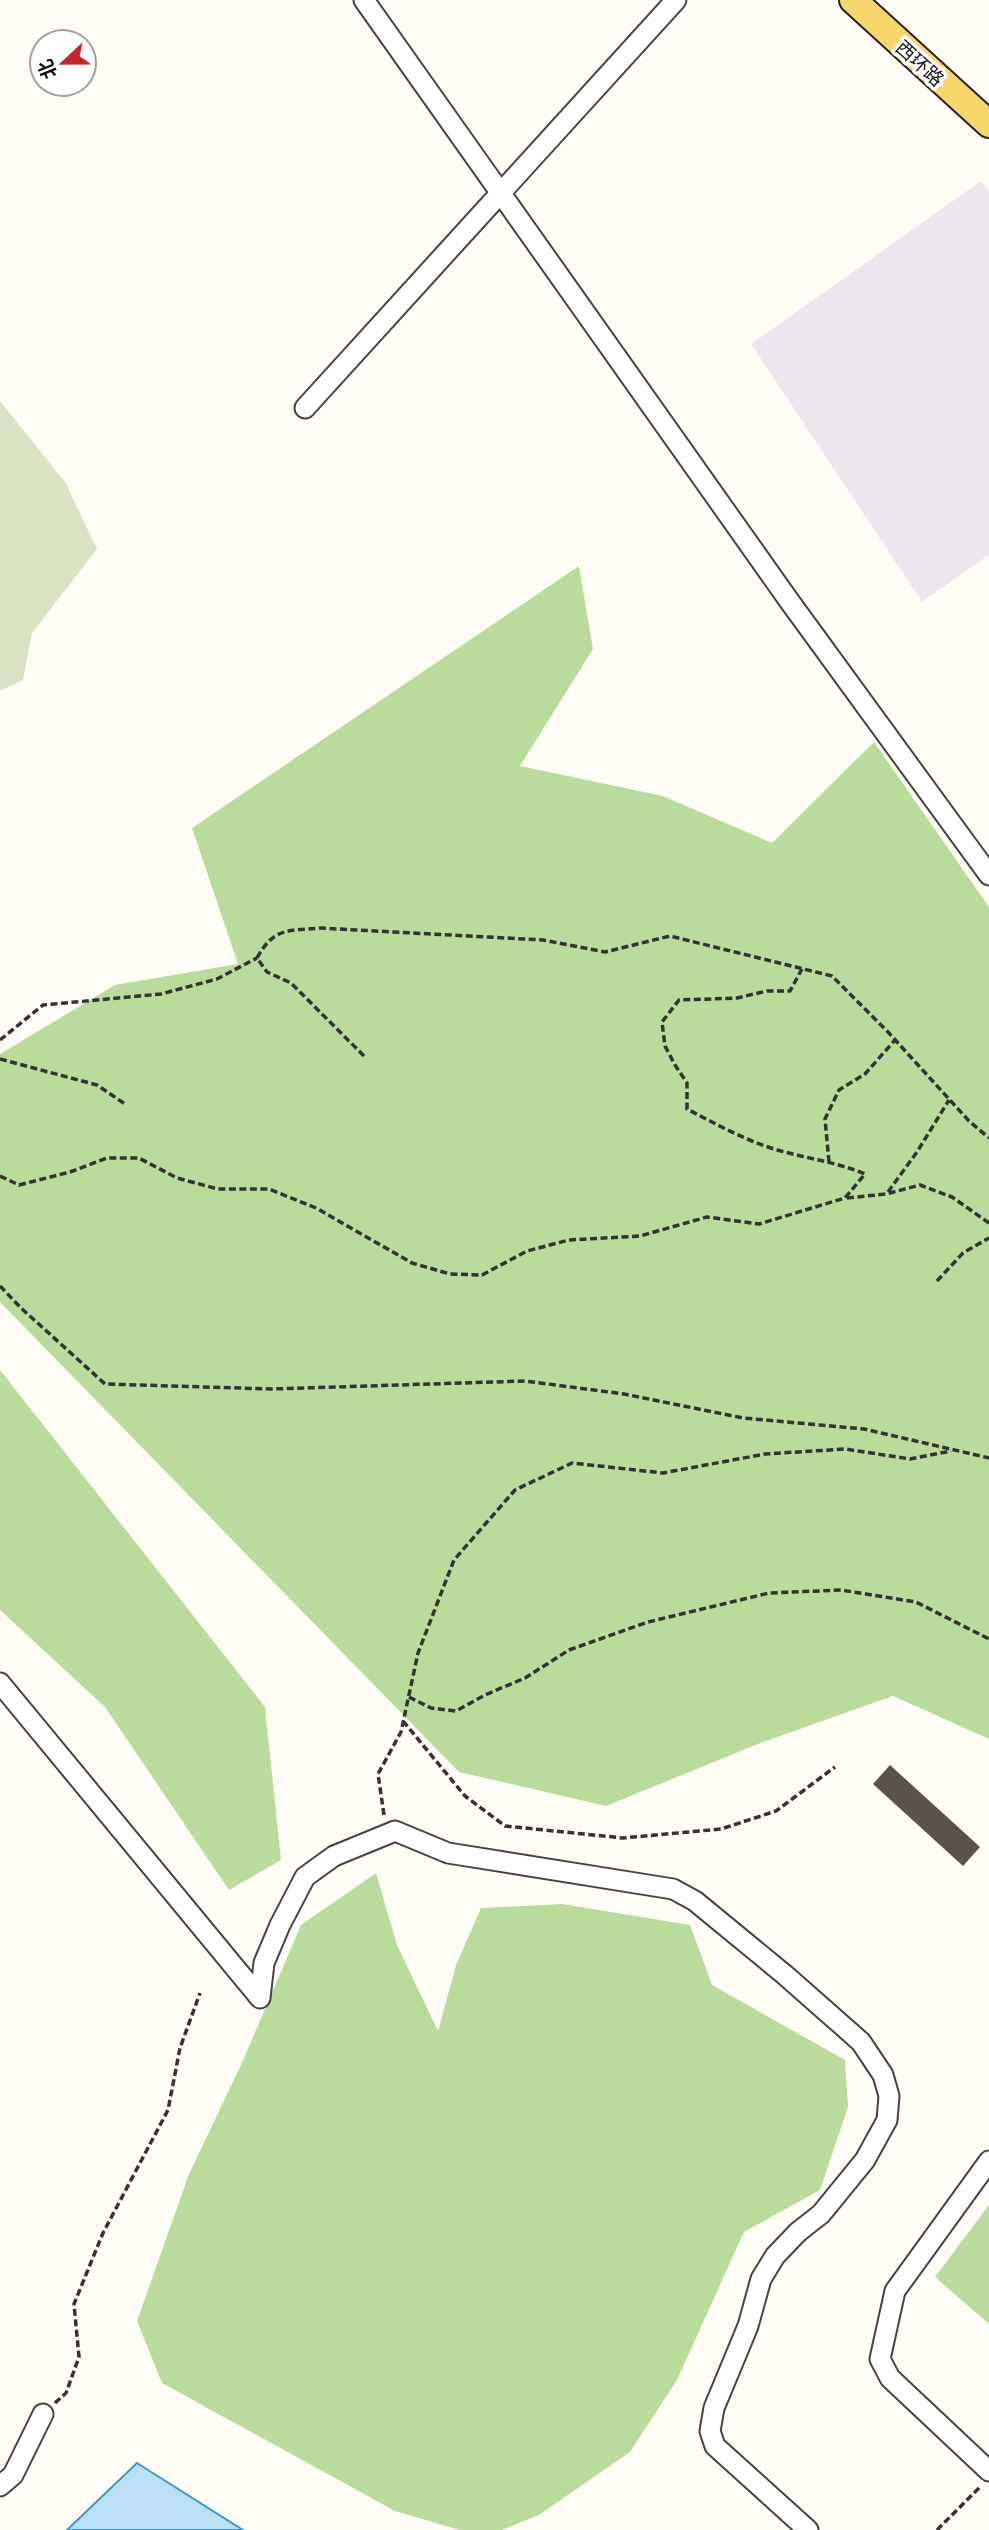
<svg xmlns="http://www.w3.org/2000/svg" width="989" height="2530" viewBox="0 0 989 2530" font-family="Georgia,'Noto Sans SC',serif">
  <rect width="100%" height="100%" fill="#fffdf5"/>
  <path fill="#eee6ef" d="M981 181 989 192V555L922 602 751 344Z"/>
  <path fill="#b9dc9c" d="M579 566 593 649 520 766 663 796 772 843 874 742 989 907V1739L893 1696 763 1742 606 1806 459 1772 0 1302V1054L115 985 238 964 192 828Z
    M0 1370 265 1707 281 1860 229 1890 105 1707 0 1610Z
    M376 1873 397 1945 438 2031 456 1965 481 1908 562 1904 690 1925 712 1985 845 2060 848 2107 820 2190 744 2232 677 2380 630 2452 539 2515 502 2530H460L395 2511 162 2383 137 2321 189 2174 241 2065 301 1925Z
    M989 2205V2324L935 2277Z"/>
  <path fill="#d9e3c4" d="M0 401 65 482 97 549 32 633 23 680 0 691Z"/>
  <path fill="#b9e0f7" stroke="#3f96cf" stroke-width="2" d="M137 2463 243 2530H67Z"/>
  <path fill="#5a524d" d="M890 1765 980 1847 963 1866 873 1784Z"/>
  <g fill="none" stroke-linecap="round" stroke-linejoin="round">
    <g stroke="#444" stroke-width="23">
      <path id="minor" d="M364 0 790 602 989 875
        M305 408 676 0
        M0 1683 260 1998 264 1963 280 1925 305 1877 334 1856 395 1831 448 1853 673 1889 695 1901 785 1975 861 2042 883 2075 889 2096 887 2120 865 2160 821 2214 798 2232 775 2256 761 2279 748 2326 714 2408 710 2431 715 2446 808 2530
        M989 2161 895 2291 880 2359 890 2378 989 2471
        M0 2486 13 2475 43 2414"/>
    </g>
    <g stroke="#222" stroke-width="30">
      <path id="major" d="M853 0 989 124"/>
    </g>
    <path stroke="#333" stroke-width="3.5" stroke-dasharray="7 3.5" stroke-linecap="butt" d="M0 1040 43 1005 161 994 217 979 257 958
      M364 1056 291 983 267 972 257 958C274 927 288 931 320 928L543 940 605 952 670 936 832 976 888 1032 969 1121 989 1138
      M0 1059 97 1085 125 1104
      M829 1162 825 1119 839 1090 865 1074 895 1040
      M0 1176 19 1185 70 1172 107 1158H139L177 1178 218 1189H269L316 1208 412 1263 450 1274 482 1275 527 1251 569 1240 640 1236 707 1217 759 1224 845 1198 865 1174C834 1161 802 1158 771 1148 741 1138 714 1123 687 1109V1083L675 1065 665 1046 662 1022 679 1000 737 998 767 991H790L802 969
      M888 1192 917 1152 949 1100
      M847 1198 886 1194 920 1185 952 1197 989 1223
      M937 1281 963 1253 989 1238
      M0 1286 21 1308 105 1384 272 1389 525 1381 624 1394 743 1418 864 1429 989 1458
      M409 1697 431 1708 456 1711 485 1695 525 1678 569 1650 648 1622 769 1593 841 1590 916 1602 989 1639
      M403 1721 465 1796 505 1826 623 1838 721 1829 776 1811 835 1767
      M384 1815 378 1774 401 1732 418 1653 454 1560 515 1490 572 1463 663 1473 765 1454 845 1449 910 1459 951 1451
      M55 2403 66 2393 79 2357 74 2304 103 2233 168 2110 180 2048 200 1993
      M937 2530 980 2487"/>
    <use href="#minor" stroke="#fff" stroke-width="19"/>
    <use href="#major" stroke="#f9d66b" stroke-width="26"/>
  </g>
  <g text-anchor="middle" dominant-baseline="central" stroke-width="7" stroke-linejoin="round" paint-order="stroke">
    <g font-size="19" fill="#111" stroke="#fff">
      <text transform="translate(921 62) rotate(42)">西环路</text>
    </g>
  </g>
  <g transform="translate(63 63) rotate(248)"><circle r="33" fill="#ffffff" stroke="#a0a0a0" stroke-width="2"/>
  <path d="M0-5L12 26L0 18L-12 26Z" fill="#c4262e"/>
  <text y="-10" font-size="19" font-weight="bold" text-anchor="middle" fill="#111111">北</text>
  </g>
</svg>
